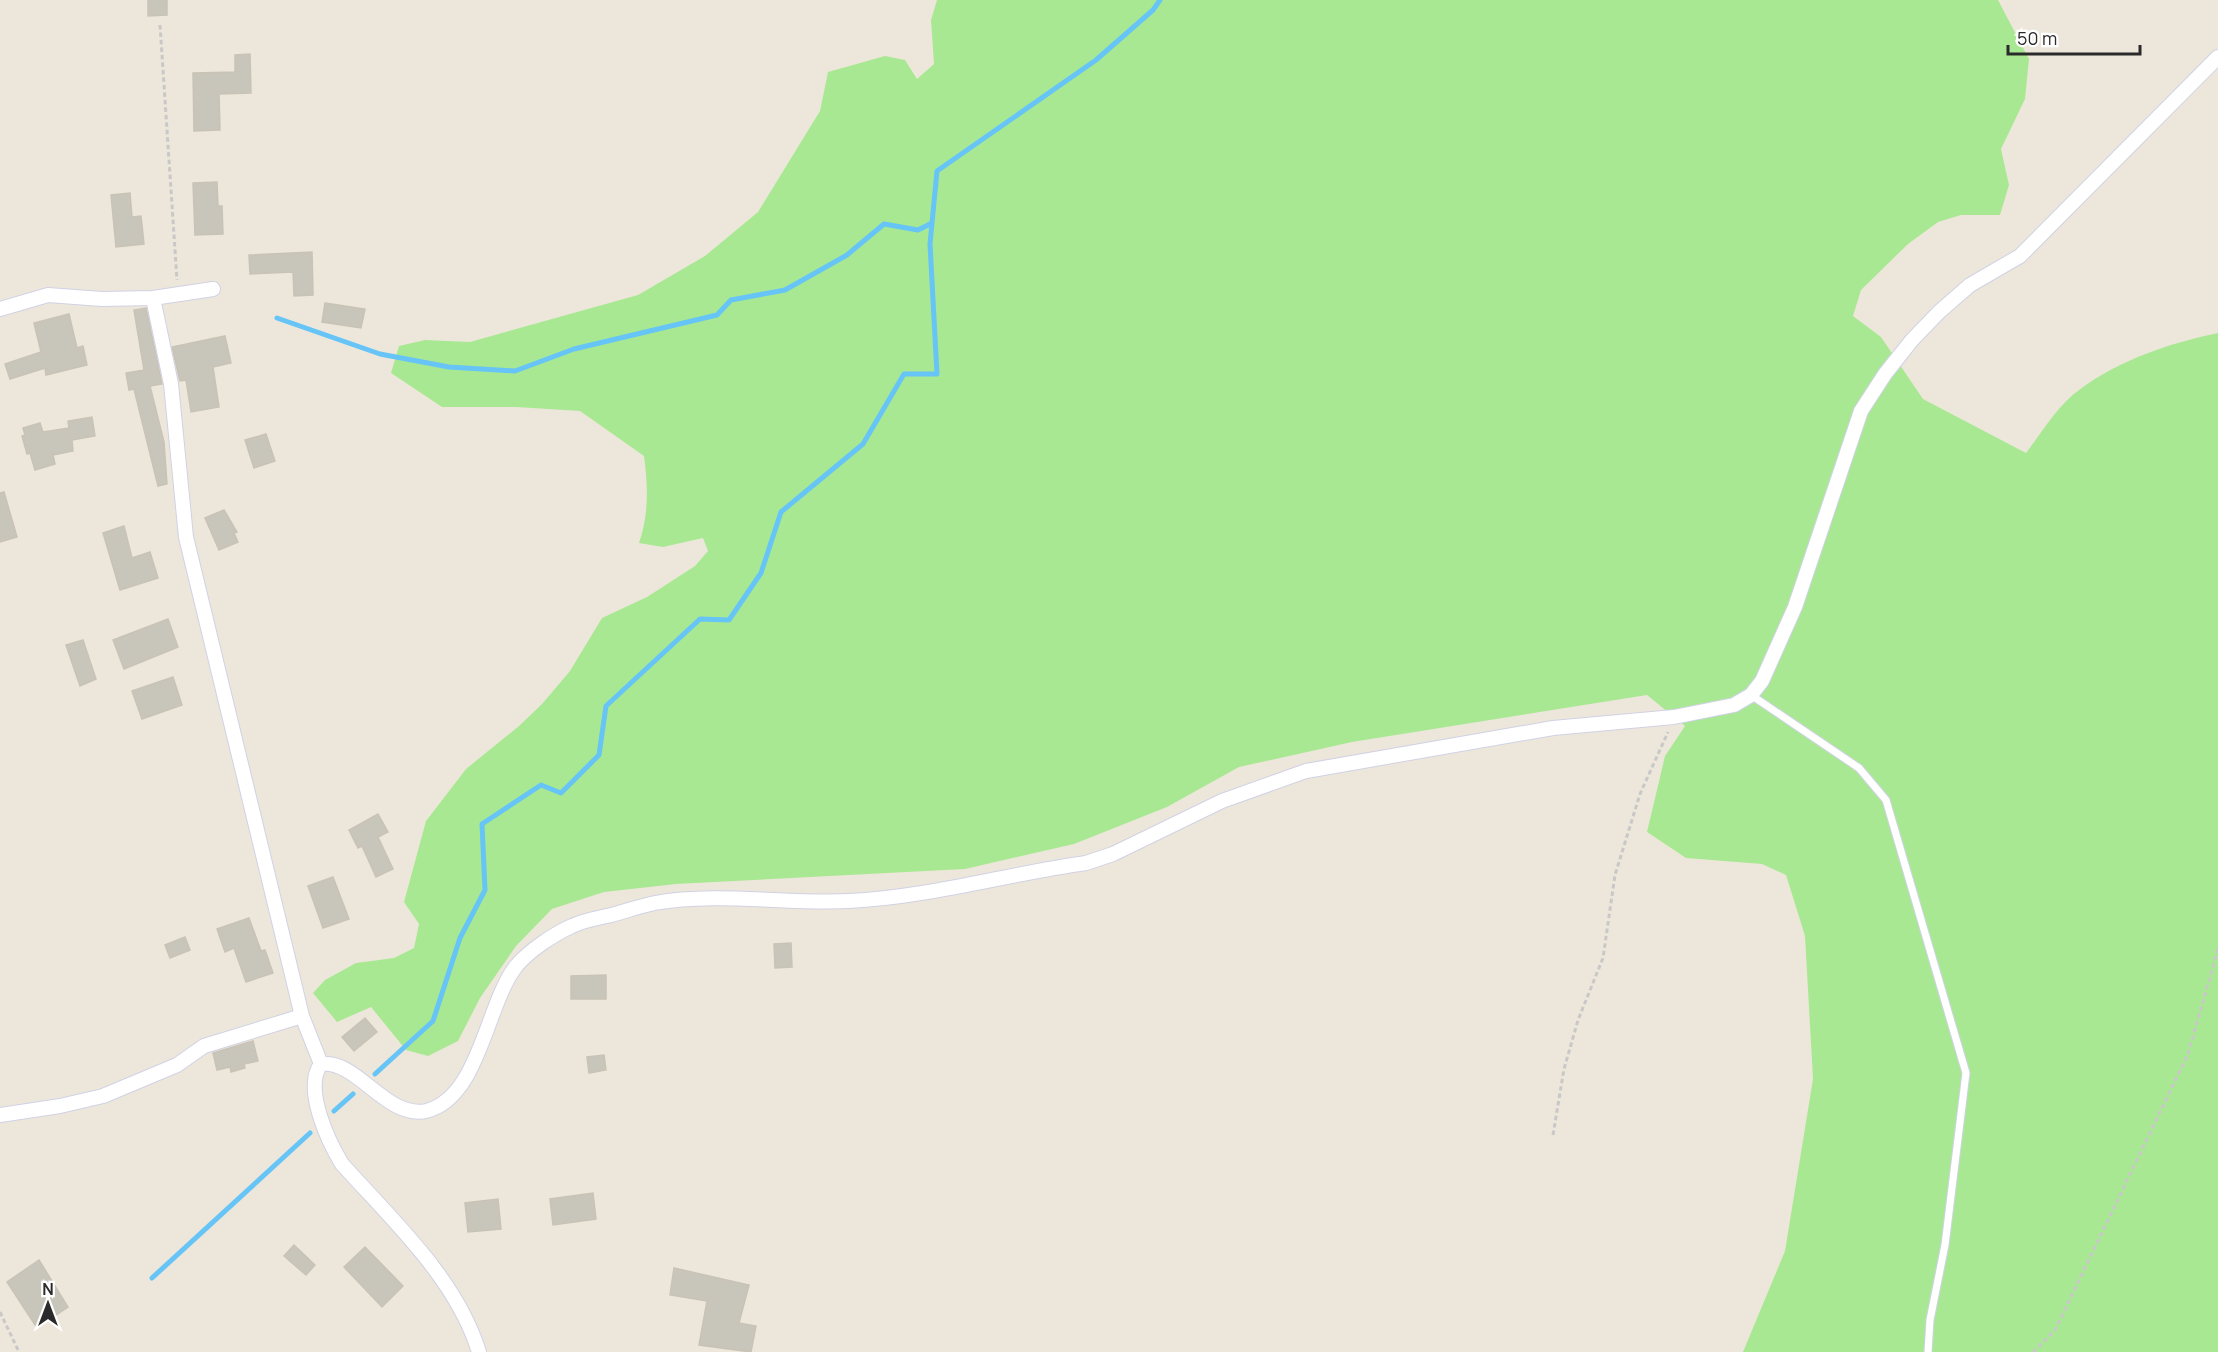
<svg xmlns="http://www.w3.org/2000/svg" width="2218" height="1352" viewBox="0 0 2218 1352" font-family="Manrope,sans-serif">
  <rect width="100%" height="100%" fill="#ede7db"/>
  <path fill="#a9e893" d="M937 0H1998L2029 59 2025 99 2001 149 2009 185 2000 215H1961L1938 222 1908 244 1861 290 1853 316 1881 337 1923 399 2026 453C2042 432 2058 405 2079 390 2119 360 2170 343 2218 333V1352H1743L1785 1251 1813 1079 1805 936 1786 875 1762 864 1686 858 1647 832 1665 756 1685 726 1647 695 1352 742 1239 767 1167 807 1074 844 965 869 676 884 604 892 552 909 516 946 480 998 458 1041 428 1056 406 1050 371 1007 337 1022 313 993 325 980 356 963 394 958 414 948 419 924 404 902 426 821 466 769 519 726 542 704 570 671 602 618 647 597 695 566 708 551 703 538 663 547 639 543C649 514 648 486 644 456L580 411 516 407H442L391 373 399 346 425 340 470 342 638 295 705 256 758 212 820 111 828 72 885 56 905 60 917 79 934 64 931 20Z"/>
  <g fill="none" stroke-linecap="round" stroke-linejoin="round">
    <path stroke="#66c4f7" stroke-width="5" d="M277 318 380 354 449 367 515 371 574 349 717 315 731 300 785 290 847 255 884 224 918 230 932 223
      M375 1074 433 1021 460 938 485 890 482 824 541 785 561 793 599 755 606 706 700 619 729 620 761 573 781 512 863 444 904 374H937L930 244 937 171 1096 60 1153 10 1160 0
      M334 1111 353 1094
      M152 1278 310 1133"/>
  </g>
  <path fill="#c8c5ba" stroke="#c9c3b5" stroke-width="1.5" d="M148 0H167V15L148 16Z
    M250 54 251 93 219 94 220 130 194 131 193 73 235 72V55Z
    M217 182 218 206H222L223 234 195 235 193 183Z
    M130 193 132 217 141 216 144 244 116 247 111 195Z
    M312 252 313 295 294 296 293 272 250 274 249 255Z
    M325 303 365 309 361 328 322 322Z
    M146 308 162 384 150 386 164 442 167 484 158 486 134 389 129 390 126 373 144 370 134 310Z
    M69 314 77 348 83 346 87 365 46 375 45 368 10 379 5 364 41 352 34 323Z
    M225 336 231 363 213 367 219 407 191 412 186 380 180 381 172 347Z
    M92 417 95 436 72 440 73 451 53 455 55 464 35 470 30 453 27 454 22 436 25 435 23 428 40 423 43 432 69 428 68 421Z
    M266 434 275 461 254 468 245 440Z
    M4 492 17 537 0 542V493Z
    M224 510 237 532 234 533 238 542 219 550 205 518Z
    M124 526 132 558 150 552 158 578 120 590 103 533Z
    M168 619 178 647 124 669 113 640Z
    M83 640 96 679 80 686 66 645Z
    M173 677 182 705 142 719 132 691Z
    M378 814 388 832 378 837 393 869 376 877 362 846 358 848 349 830Z
    M333 877 349 919 323 928 308 886Z
    M249 918 261 951 265 950 273 973 246 982 234 948 225 952 217 929Z
    M185 937 190 950 170 958 165 945Z
    M791 943 792 967 775 968 774 944Z
    M606 975V999H571V976Z
    M365 1018 377 1032 354 1051 342 1037Z
    M253 1041 258 1061 244 1064 245 1068 231 1072 230 1067 217 1070 213 1053Z
    M604 1055 606 1070 589 1073 587 1057Z
    M593 1193 596 1219 553 1225 550 1199Z
    M498 1199 501 1229 468 1232 465 1203Z
    M294 1245 315 1265 306 1275 284 1256Z
    M365 1247 403 1286 382 1307 344 1267Z
    M39 1260 68 1307 37 1328 7 1282Z
    M674 1268 749 1285 739 1323 756 1326 751 1352 699 1345 707 1301 670 1295Z"/>
  <g fill="none" stroke-linecap="round" stroke-linejoin="round">
    <g stroke="#d0d2e4" stroke-width="9">
      <path id="service" d="M1751 695 1859 768 1886 800 1966 1073 1945 1245 1930 1320 1928 1352"/>
    </g>
    <g stroke="#d0d2e4" stroke-width="16">
      <path id="minor" d="M153 298 171 384 186 537 302 1016 321 1064
        M0 309 48 295 102 299 153 298 213 289
        M321 1064C357 1059 386 1119 426 1111 480 1098 486 1003 517 965 530 950 554 934 572 926 584 920 599 918 611 915 626 911 640 906 655 903 716 892 787 904 849 901 929 897 1007 874 1086 863L1113 854 1222 801 1306 771 1553 728 1674 717 1734 705 1751 695 1762 681 1795 607 1861 411 1885 374 1912 340 1939 312 1970 285 2020 256 2218 57
        M321 1064C303 1088 328 1141 342 1164 393 1221 456 1278 479 1352
        M0 1115 60 1106 103 1096 177 1065 204 1046 302 1016"/>
    </g>
    <path stroke="#c8c8c8" stroke-width="3" stroke-dasharray="4.5 3" stroke-linecap="butt" d="M160 25 177 280
      M1553 1135 1564 1069 1578 1020 1603 958 1615 875 1640 794 1668 732
      M0 1312 19 1352
      M2033 1352 2055 1330 2188 1054 2218 949"/>
    <use href="#service" stroke="#fff" stroke-width="7"/>
    <use href="#minor" stroke="#fff" stroke-width="14"/>
  </g>
  <g transform="translate(48 1304)" stroke="#ffffff" stroke-width="4.5" paint-order="stroke">
  <path d="M0-4.5L10 22L0 15L-10 22Z" fill="#2a2a2a"/>
  <text y="-9" font-size="16" font-weight="bold" text-anchor="middle" fill="#2a2a2a">N</text>
  </g>
  <path d="M2008 45v9h132v-9" fill="none" stroke="#2a2a2a" stroke-width="3"/>
  <text x="2017" y="45" font-size="18" fill="#2a2a2a" stroke="#ffffff" stroke-width="4.5" paint-order="stroke">50 m</text>
</svg>
